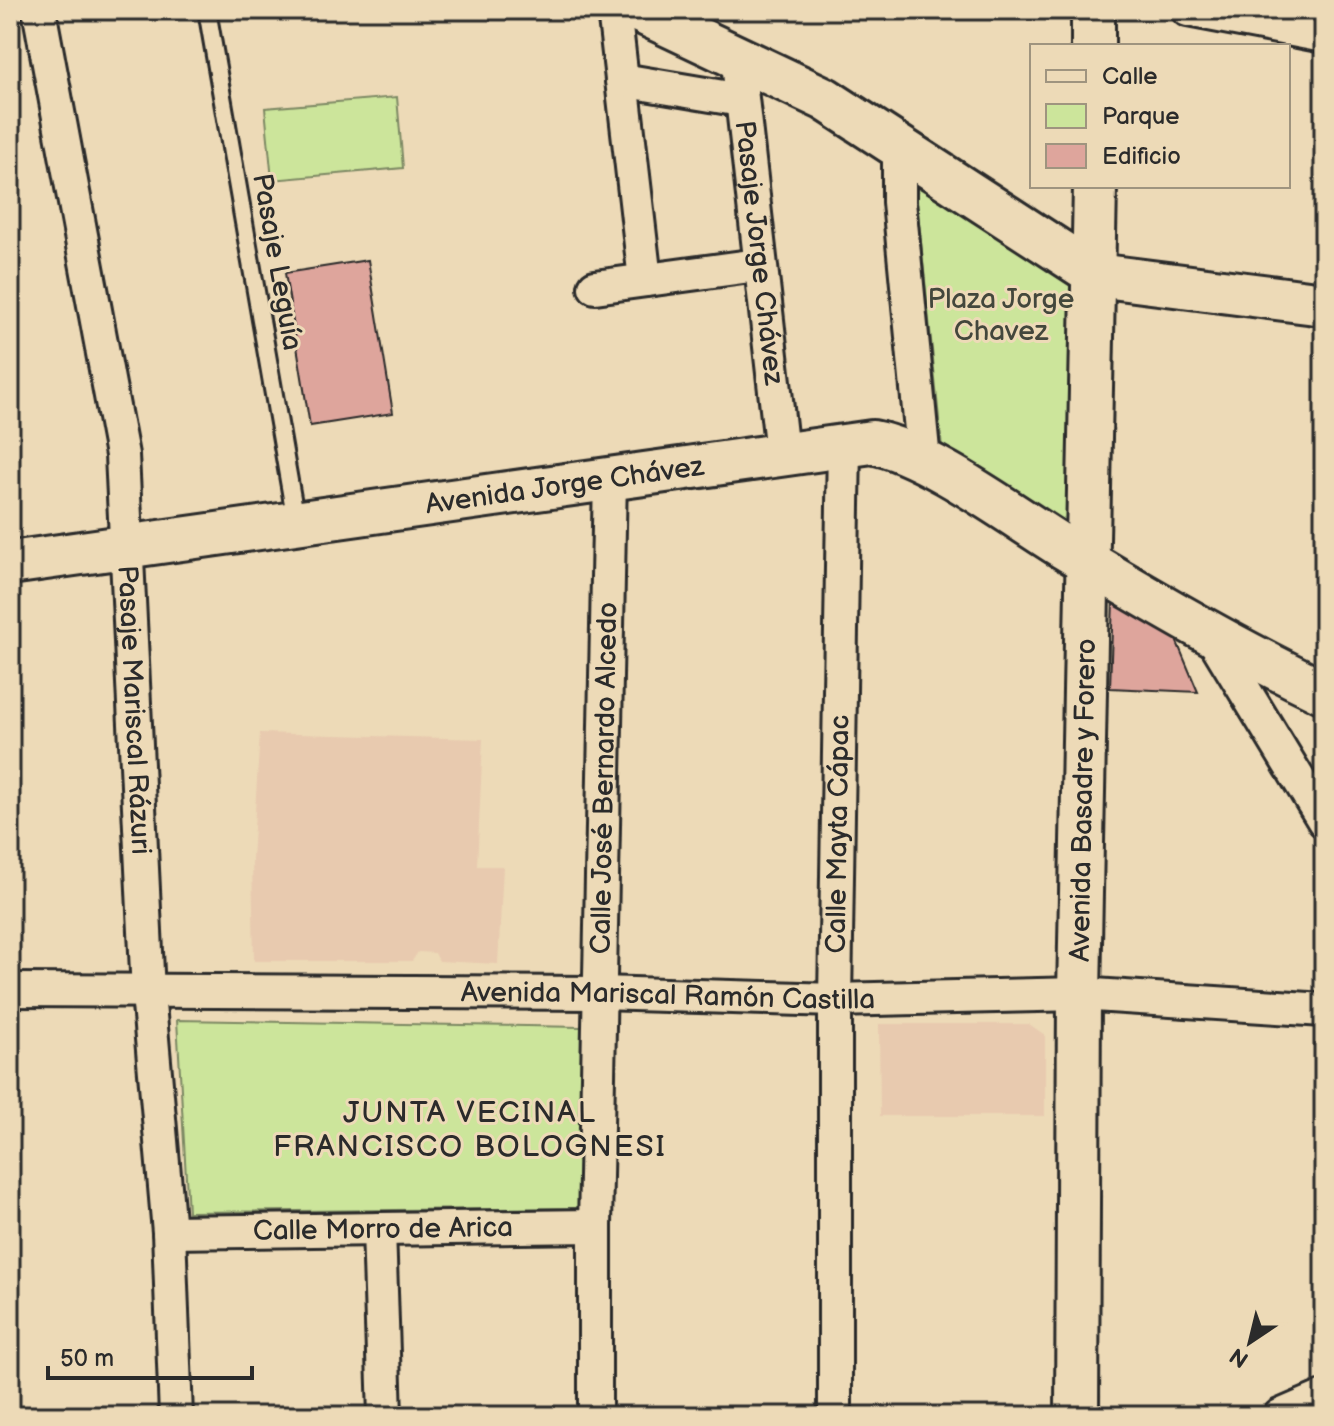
<svg xmlns="http://www.w3.org/2000/svg" width="1334" height="1426" viewBox="0 0 1334 1426" font-family="'Balsamiq Sans',sans-serif">
  <rect width="100%" height="100%" fill="#eddab7"/>
  <filter id="ink" filterUnits="userSpaceOnUse"><feTurbulence type="fractalNoise" baseFrequency=".0125" numOctaves="2"/><feDisplacementMap in="SourceGraphic" scale="16" xChannelSelector="R" yChannelSelector="G"/><feConvolveMatrix kernelMatrix="1 2 1 2 8 2 1 2 1" color-interpolation-filters="sRGB"/></filter>
  <g filter="url(#ink)">
    <path fill="#e8caaf" d="M260 733 483 739 477 866H503L498 964 439 961 435 953 418 952 412 961H254L252 859Z
      M1029 1024 1045 1035V1116H880L879 1024Z"/>
    <path fill="#cce59b" stroke="#7c8863" stroke-width="2" d="M397 97 403 168 272 180 265 108Z
      M928 178 1074 273 1076 529 942 448 916 193Z
      M177 1020 581 1027 582 1208 188 1212Z"/>
    <path fill="#dea59c" stroke="#2b2b2b" stroke-width="2" d="M368 260 393 413 310 426 285 273Z
      M1113 600 1169 623 1198 692 1110 688Z"/>
    <g fill="none" stroke-linecap="round" stroke-linejoin="round">
      <g stroke="#2b2b2b" stroke-width="22">
        <path id="service" d="M207 10 296 521"/>
      </g>
      <g stroke="#2b2b2b" stroke-width="38">
        <g id="minor">
          <path id="s1" d="M39 10 122 455 148 993 169 1232 176 1416"/>
          <path d="M614 10 645 280"/>
          <path d="M1188 10 1324 36"/>
          <path id="s2" d="M737 54 782 453"/>
          <path d="M622 80 741 100"/>
          <path d="M899 146V202L924 461"/>
          <path d="M595 287 758 265"/>
          <path d="M1208 630 1324 821"/>
          <path id="s3" d="M10 990 600 993 835 1000 1079 994 1324 1010"/>
          <path d="M379 1229 385 1416"/>
          <path id="s4" d="M169 1232 595 1226"/>
          <path id="s5" d="M595 1416V1226L610 477"/>
          <path id="s6" d="M835 1416V1000L844 444"/>
          <path d="M1280 1416 1324 1397"/>
        </g>
      </g>
      <g stroke="#2b2b2b" stroke-width="48">
        <g id="tertiary">
          <path d="M637 10 825 99 1096 275 1324 304"/>
          <path d="M1093 10V46"/>
          <path id="s7" d="M10 563 872 442C928 452 1017 519 1068 550 1151 601 1237 650 1324 692"/>
          <path id="s8" d="M1077 1416 1079 994 1095 186"/>
        </g>
      </g>
      <use href="#service" stroke="#eddab7" stroke-width="16"/>
      <use href="#minor" stroke="#eddab7" stroke-width="32"/>
      <use href="#tertiary" stroke="#eddab7" stroke-width="42"/>
    </g>
  </g>
  <g text-anchor="middle" dominant-baseline="central" stroke-width="6" stroke-linejoin="round" paint-order="stroke">
    <g font-size="28" fill="#2b2b2b" stroke="#eddab7">
      <text stroke="none"><textPath href="#s2" startOffset="200">Pasaje Jorge Chávez</textPath></text>
      <text transform="translate(277 262) rotate(80)">Pasaje Leguía</text>
      <text stroke="none"><textPath href="#s7" startOffset="560">Avenida Jorge Chávez</textPath></text>
      <text stroke="none"><textPath href="#s1" startOffset="708">Pasaje Mariscal Rázuri</textPath></text>
      <text stroke="none"><textPath href="#s5" startOffset="638">Calle José Bernardo Alcedo</textPath></text>
      <text stroke="none"><textPath href="#s8" startOffset="616">Avenida Basadre y Forero</textPath></text>
      <text stroke="none"><textPath href="#s6" startOffset="582">Calle Mayta Cápac</textPath></text>
      <text stroke="none"><textPath href="#s3" startOffset="658">Avenida Mariscal Ramón Castilla</textPath></text>
      <text stroke="none"><textPath href="#s4" startOffset="214">Calle Morro de Arica</textPath></text>
    </g>
    <g font-size="28" fill="#43473c" stroke="#eddab7">
      <text x="1001" y="299">Plaza Jorge<tspan x="1001" dy="32">Chavez</tspan></text>
    </g>
    <g font-size="30" letter-spacing="2" fill="#2b2b2b" stroke="#eddab7">
      <text x="470" y="1113">JUNTA VECINAL<tspan x="470" dy="34">FRANCISCO BOLOGNESI</tspan></text>
    </g>
  </g>
  <rect width="1334" height="1426" fill="none" stroke="#eddab7" stroke-width="40"/>
  <rect x="20" y="20" width="1294" height="1386" fill="none" stroke="#2b2b2b" stroke-width="3" filter="url(#ink)"/>
  <rect x="1030" y="44" width="260" height="144" fill="#eddab7" stroke="#9f947f" stroke-width="2"/>
  <rect x="1046" y="70" width="40" height="12" fill="#eddab7" stroke="#9f947f" stroke-width="2"/>
  <text x="1102" y="84" font-size="24" fill="#2b2b2b">Calle</text>
  <rect x="1046" y="104" width="40" height="24" fill="#cce59b" stroke="#9f947f" stroke-width="2"/>
  <text x="1102" y="124" font-size="24" fill="#2b2b2b">Parque</text>
  <rect x="1046" y="144" width="40" height="24" fill="#dea59c" stroke="#9f947f" stroke-width="2"/>
  <text x="1102" y="164" font-size="24" fill="#2b2b2b">Edificio</text>
  <g transform="translate(1250 1342) rotate(215)" stroke="#eddab7" stroke-width="6" paint-order="stroke">
  <path d="M0-6L14 30L0 20L-14 30Z" fill="#2b2b2b"/>
  <text y="-12" font-size="22" font-weight="bold" text-anchor="middle" fill="#2b2b2b">N</text>
  </g>
  <path d="M48 1366v12h204v-12" fill="none" stroke="#2b2b2b" stroke-width="4"/>
  <text x="60" y="1366" font-size="24" fill="#2b2b2b" stroke="#eddab7" stroke-width="6" paint-order="stroke">50 m</text>
</svg>
